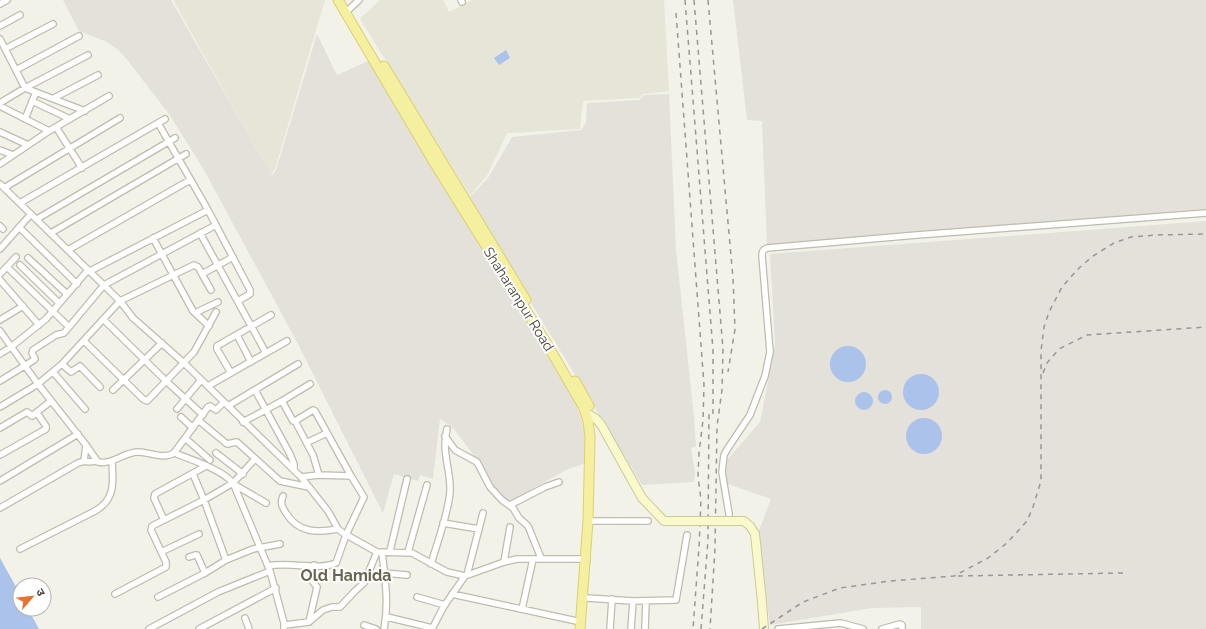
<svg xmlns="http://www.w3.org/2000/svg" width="1206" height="629" viewBox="0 0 1206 629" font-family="Raleway,'Noto Sans Devanagari',sans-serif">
  <rect width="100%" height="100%" fill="#f3f2e9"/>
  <path fill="#e6e5d8" d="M173 0H325L275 169 271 175Z
    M380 0H443L449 12 472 0H664L669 91 643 94 640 98 583 101 580 129 507 133 488 174 470 196 360 19Z"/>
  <path fill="#e3e1da" d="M63 0H171L272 176 276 170 317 34 337 75 368 61 518 306 577 405 582 421 586 442 587 463 568 469 537 486 516 499 508 501 501 498 485 470 453 428 440 419 433 479 420 475 418 481 394 474 383 513 298 344 204 170 169 114 125 57 117 49 105 41 79 31Z
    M733 0H1206V209L767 245 762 121 747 120Z
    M669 94 676 249 694 417 696 447 691 448 695 473 694 482 642 485 479 217 470 197 488 178 512 137 581 130 586 123 587 103 640 100 644 95Z
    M1206 221V629H921V607L872 608 770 625 758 533 771 499 725 483 727 460 760 422 769 376 775 343 770 254Z"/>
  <path fill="#abc2ea" d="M506 50 510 58 499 65 494 58Z
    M830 364a18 18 0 1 1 36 0a18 18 0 1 1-36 0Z
    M903 392a18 18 0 1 1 36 0a18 18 0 1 1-36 0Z
    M878 397a7 7 0 1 1 14 0a7 7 0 1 1-14 0Z
    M855 401a9 9 0 1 1 18 0a9 9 0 1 1-18 0Z
    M906 436a18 18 0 1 1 36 0a18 18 0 1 1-36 0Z
    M0 558 20 594V609H28L39 629H0Z"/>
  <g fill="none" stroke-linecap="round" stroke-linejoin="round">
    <g stroke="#bebcac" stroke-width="8">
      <path id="street" d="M461 0 462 2
        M0 4 7 0
        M345 13 359 0
        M0 26 20 15
        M0 39 25 88 85 111
        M5 49 53 24
        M16 70 79 36
        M54 98 98 75
        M32 101 70 119
        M0 103 25 88 88 55
        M0 106 49 131
        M25 119 36 92
        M158 123 208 210 250 290V294L238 301
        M56 127 82 168
        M0 132 28 145
        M0 150 13 155
        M0 164 49 131 109 96
        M0 184 120 301 133 318 184 363 301 477 328 511 338 529 343 533 377 552 412 553 447 572 465 576 504 562 517 559H587
        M4 188 120 118
        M20 203 165 119
        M37 219 175 138
        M0 226 3 229
        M19 227 77 284
        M51 233 186 154
        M200 233 266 353
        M153 238 193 311 209 326
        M0 249 31 214
        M68 250 190 180
        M28 258 67 294
        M20 265 59 303
        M7 267 69 327
        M90 271 208 210
        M0 274 16 257
        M202 274 233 257
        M0 280 39 325
        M195 313 218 302
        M103 319 166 381 203 415
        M0 320 23 306
        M0 331 38 384 86 445 98 462C113 465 124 452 138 452 150 452 163 460 174 453L208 407 210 406 216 410 224 402
        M237 335 251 362
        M84 341 143 399 147 401 194 352 216 312
        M0 354 11 347 46 319 88 270
        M62 364 71 372 80 366 100 387
        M53 372 85 409
        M231 373 217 349V346L271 315
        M0 381 34 360 35 359 32 353 33 350 56 335 64 333 104 285 216 225
        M208 386 287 341
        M113 390 162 343
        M255 390 290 454 294 464V470
        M228 406 298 364
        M0 407 38 384 62 364 120 301 194 265 198 267 211 290
        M177 409 201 380
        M181 417 193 428
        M198 420 227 444 237 442 280 481 309 487
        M295 421 313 455 319 475
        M243 422 282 401 310 384
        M0 428 27 412 32 416 51 401
        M445 436 455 450 477 462 490 487 502 500 513 508 519 518 528 526 541 558
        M185 438 210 460
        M308 442 327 433
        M174 453C190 459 223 470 233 483L270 571 284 623V629
        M216 453 243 474
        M0 455 46 429V426L37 413
        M84 461 86 445
        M193 474 204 500 226 560
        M301 477 319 475 351 476
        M0 481 78 434
        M235 485 266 503
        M283 496C280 503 282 507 286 513 298 533 317 533 338 529
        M510 505 545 487 559 482
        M0 508 78 463C85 460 90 463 96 461
        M729 514 722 472 724 455 728 448 750 415 765 376 770 352 762 256C762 251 763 250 767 248L917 235 1206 213
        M164 520 154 498 155 494 206 466
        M588 521H648
        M443 523 479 529
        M20 549 95 511C116 499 113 482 112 461
        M390 551 407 479
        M161 552 199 534
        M382 552C385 578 389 603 384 629
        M408 552 427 485
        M189 557 195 555H197L205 573
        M504 562 510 527
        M431 564C437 543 449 512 450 491 451 470 441 452 447 429
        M268 566C290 561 317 571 336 563L346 535 364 497 351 476 315 411 313 410 295 421H293L282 401
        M384 573 407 575
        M467 575 483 513
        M115 594 166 567V562L151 530 152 526 204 500 233 483 255 459
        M452 594 581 622
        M158 597 205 573 226 560 253 549 280 544
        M417 597 445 605
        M587 598 633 601 676 600 687 535
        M522 609 533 559
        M387 617 432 628
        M245 618 249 629
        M309 622 317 587 313 582 314 565
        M285 625 309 622 323 610 332 607H340L355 591 364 583 377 552
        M364 625 376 629
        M149 629 218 592 270 571
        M199 629 276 588
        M432 629 444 606 465 576
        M610 629 612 599
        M631 629 633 601
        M645 629 646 601
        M778 629 841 623 863 629
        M882 629 900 624 902 625V629"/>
    </g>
    <g stroke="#ccca9b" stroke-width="10">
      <path id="secondary" d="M586 414C598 416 603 428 608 437
        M762 602 764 629"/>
    </g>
    <g stroke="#d9d171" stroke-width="11">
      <path id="primary" d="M338 0 432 159 547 344 584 408 588 421 590 437 588 521 580 629
        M384 66 526 300
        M575 381 589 406"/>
    </g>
    <use href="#street" stroke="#fff" stroke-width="5.5"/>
    <use href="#secondary" stroke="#faf9cc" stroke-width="8"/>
    <use href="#primary" stroke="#f5f0a0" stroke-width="9"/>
    <path stroke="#979797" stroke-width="1.5" stroke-dasharray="5 5" stroke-linecap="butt" d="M685 0 713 350V417
      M694 0 723 349 722 390 717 426 715 549 710 629
      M708 0 733 278 735 329 728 372
      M676 13 704 385 703 420 699 453 698 476 701 500 699 547 693 629
      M1043 373 1047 363 1059 349 1087 335 1206 327
      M958 576 1123 573
      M701 629 708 540 709 409
      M762 629 803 602 840 588 890 581 954 576 988 558 1007 543 1027 521 1033 507 1041 481V351L1044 327 1049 312 1062 287 1079 268 1093 256 1114 243 1131 237 1156 235 1206 234"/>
    <g stroke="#ccca9b" stroke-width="10" stroke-linecap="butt">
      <path id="secondary-bridge" d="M608 437 642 498 664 521H744L750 526 755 534 762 602"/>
    </g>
    <use href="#secondary-bridge" stroke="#faf9cc" stroke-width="8"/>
  </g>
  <g text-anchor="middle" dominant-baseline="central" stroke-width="4" stroke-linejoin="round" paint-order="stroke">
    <g font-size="14" fill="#464438" stroke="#fff">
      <text transform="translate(519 299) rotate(58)">Shaharanpur Road</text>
    </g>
    <g font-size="16" font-weight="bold" fill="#686450" stroke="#fff">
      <text x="346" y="575">Old Hamida</text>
    </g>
  </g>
  <g transform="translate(32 597) rotate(62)"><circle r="19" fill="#ffffff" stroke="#b5b4af"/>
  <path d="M0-3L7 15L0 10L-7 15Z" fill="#e7732c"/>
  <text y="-6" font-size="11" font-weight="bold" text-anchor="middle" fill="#464438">उ</text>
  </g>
</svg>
